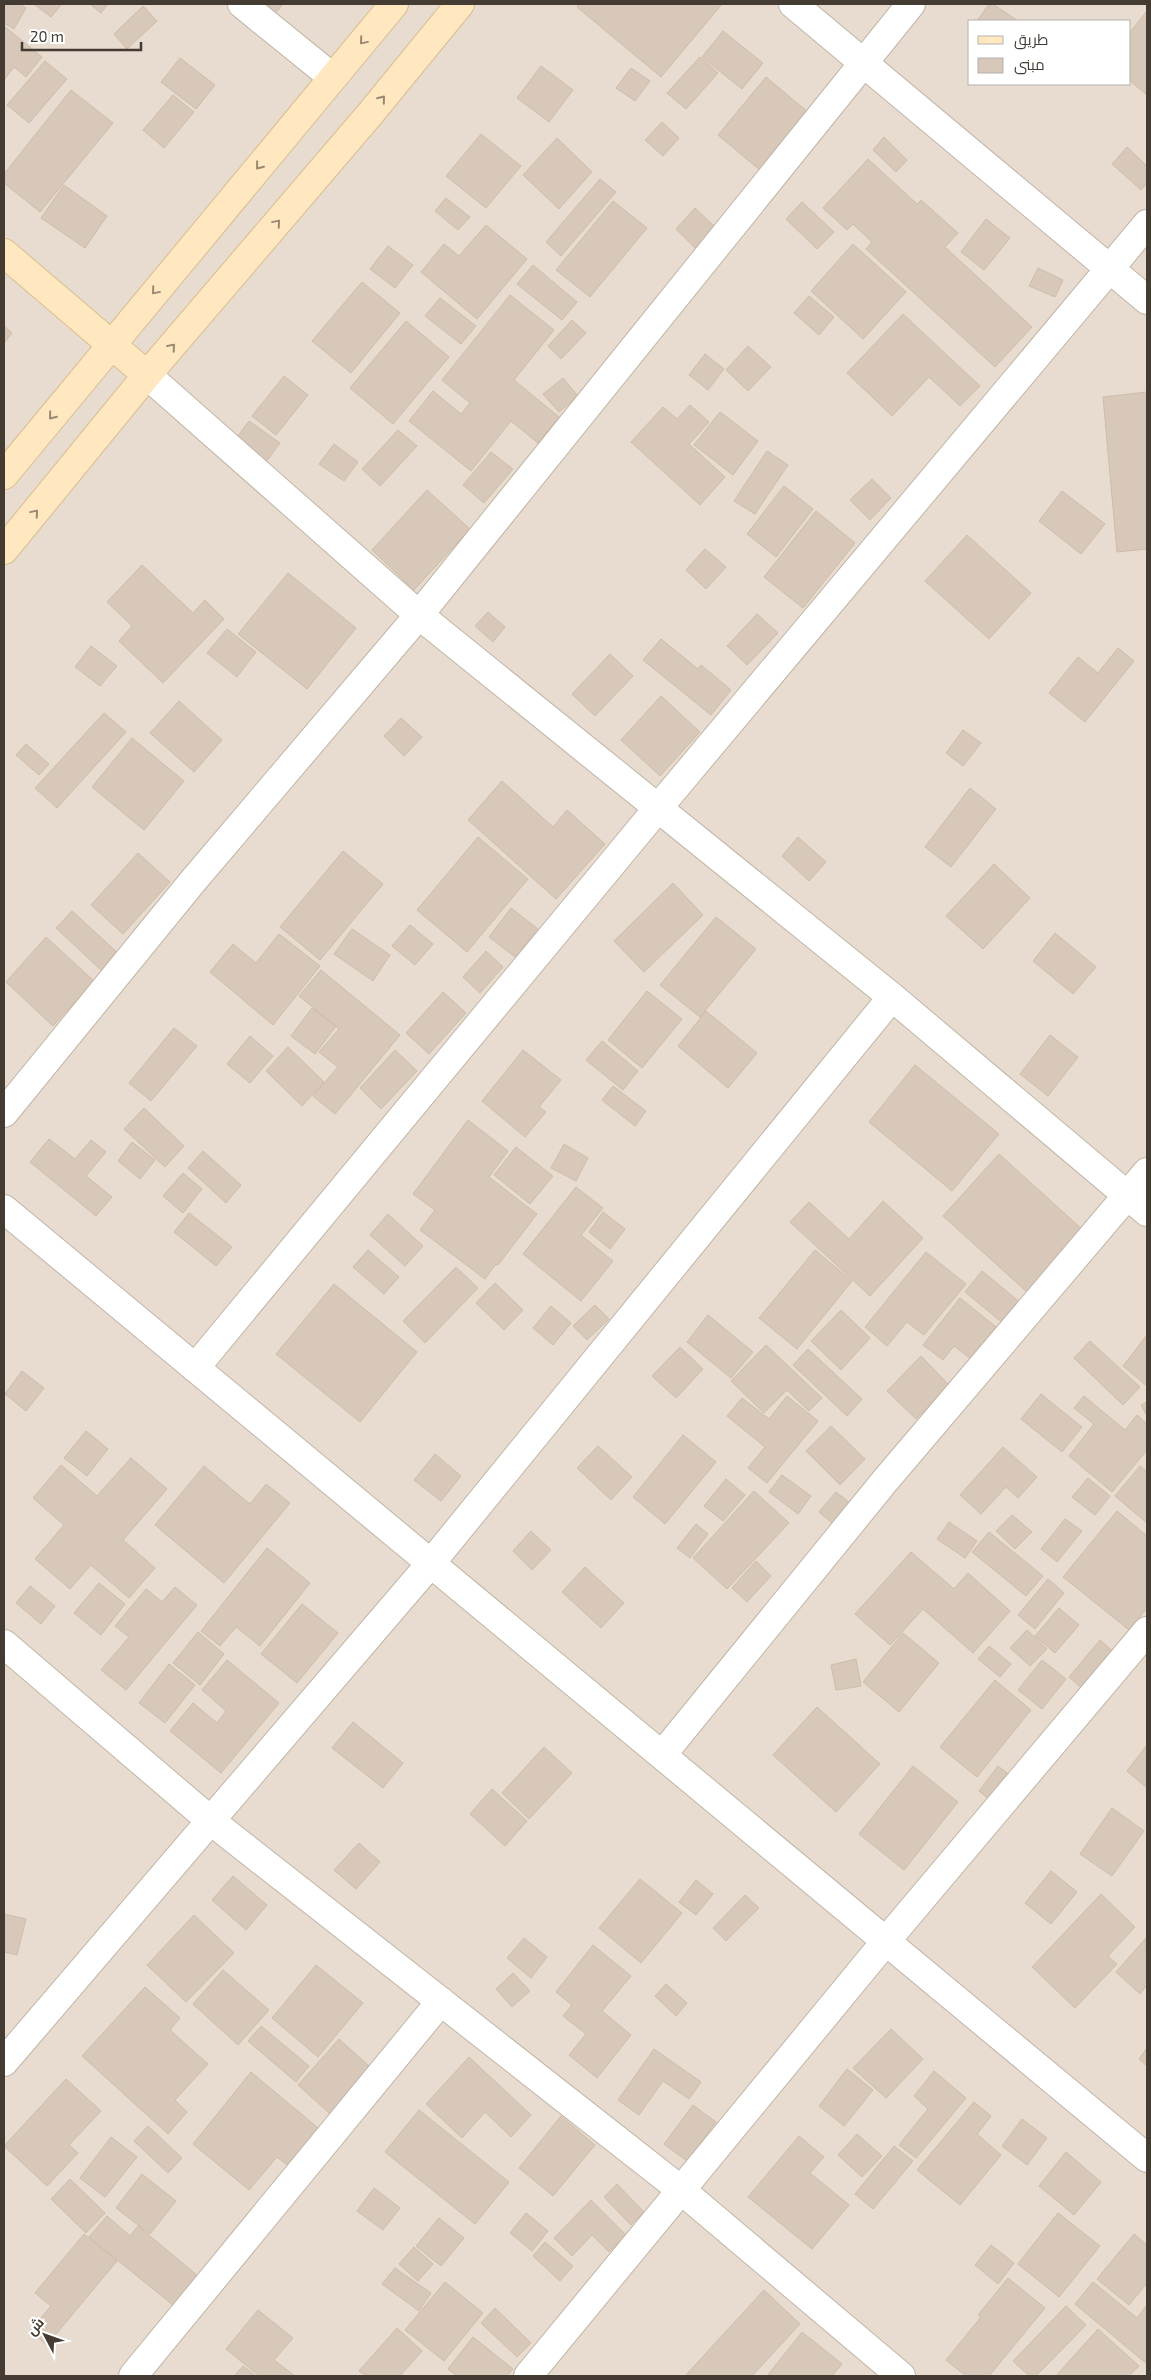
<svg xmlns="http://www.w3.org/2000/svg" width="1151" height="2380" viewBox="0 0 1151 2380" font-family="'Exo 2',Cairo,sans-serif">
  <rect width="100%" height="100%" fill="#f2ebe2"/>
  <path fill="#e7dccf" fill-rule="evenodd" d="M4 4H1147V2376H4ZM970 21H1130V84H970Z"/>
  <path fill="#d7c8b9" stroke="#cfbca9" d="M4 4H19L26 8 14 29 4 23Z
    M34 4H62L51 17Z
    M90 4H108L101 13Z
    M245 4H283L268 22Z
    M579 4H722L661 77 577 7Z
    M989 4H993L1018 21H977Z
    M143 6 157 21 127 49 114 34Z
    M1147 11V95L1130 81V32Z
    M4 26 42 57 26 77 14 67 4 80Z
    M723 31 763 63 742 89 702 57Z
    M700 57 718 73 686 109 667 93Z
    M180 58 215 85 196 109 161 82Z
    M45 61 67 79 29 123 7 105Z
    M541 66 573 90 549 122 517 98Z
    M631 68 650 81 635 101 616 88Z
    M766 77 809 113 761 171 718 135Z
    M71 90 113 123 40 212 4 183V174Z
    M173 95 194 112 164 148 143 130Z
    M662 122 679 138 663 156 645 140Z
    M481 134 521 166 486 208 446 176Z
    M884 137 907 160 896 172 873 150Z
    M557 138 592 172 559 209 523 175Z
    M1127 147 1147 166V183L1141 190 1112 164Z
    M868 159 917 204 921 200 958 233 945 247 1032 327 995 367 866 249 872 242 853 224 847 230 823 208Z
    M600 179 616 192 561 256 546 242Z
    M64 185 107 216 85 248 41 218Z
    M446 198 470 217 458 230 435 211Z
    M613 201 647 228 590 297 556 270Z
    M802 202 834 232 817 249 786 219Z
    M695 208 715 227 695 248 676 229Z
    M986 219 1010 238 984 270 961 252Z
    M486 225 527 259 477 319 421 272 444 244 459 256Z
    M853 244 906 292 863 339 811 291Z
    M388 246 413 265 395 288 370 269Z
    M533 265 577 302 562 320 517 284Z
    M1038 268 1063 280 1055 297 1029 286Z
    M362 282 400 313 351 373 312 341Z
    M510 295 554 330 514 380 559 417 538 443 511 421 471 471 409 421 433 391 461 414 470 403 442 380Z
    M809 296 834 317 819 335 794 313Z
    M440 298 476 326 461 344 425 316Z
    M903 314 980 386 960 406 929 377 892 416 847 373Z
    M572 320 586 333 561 359 548 346Z
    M406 321 449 357 393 424 350 388Z
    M4 326 12 333 4 343Z
    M748 346 771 367 748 391 726 370Z
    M705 354 724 369 708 390 689 375Z
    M284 376 308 395 276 435 252 416Z
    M563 378 578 396 559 412 543 394Z
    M1147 392V549L1117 552 1103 397Z
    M690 405 709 422 689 444 725 477 700 505 631 442 663 407 677 419Z
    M720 412 758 441 733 475 694 445Z
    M249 421 280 443 266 462 235 440Z
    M398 430 417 446 380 486 362 469Z
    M334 444 358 462 344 481 319 464Z
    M767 451 788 465 755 514 734 501Z
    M491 452 513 469 484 503 463 485Z
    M872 479 891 498 870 520 850 500Z
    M784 486 813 509 776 557 747 534Z
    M427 490 470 529 414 590 372 550Z
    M1062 491 1105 524 1081 554 1039 521Z
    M816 511 855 543 803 608 764 577Z
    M967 535 1031 593 989 639 925 581Z
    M705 549 726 567 706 589 686 570Z
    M142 565 193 613 205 600 224 619 163 683 119 641 132 626 107 602Z
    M288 573 356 628 307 689 238 634Z
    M488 612 505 627 493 642 475 626Z
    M757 614 778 633 747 665 727 646Z
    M227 629 256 652 237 677 207 653Z
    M661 639 698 669 701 665 731 690 711 715 643 660Z
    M91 646 117 666 100 686 75 667Z
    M1118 648 1134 661 1085 722 1049 693 1078 657 1098 673Z
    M610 654 633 676 595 716 572 694Z
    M661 696 700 732 660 776 621 740Z
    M179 701 222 740 194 772 150 733Z
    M104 713 126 732 57 808 35 788Z
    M401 718 422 737 404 756 384 736Z
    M963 730 981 743 963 766 946 753Z
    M132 738 184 781 144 830 92 787Z
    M26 744 49 764 39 775 16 755Z
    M502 781 553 827 567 810 605 844 556 899 468 820Z
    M970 788 996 809 951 867 925 847Z
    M478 837 528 879 467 952 417 910Z
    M798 837 826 862 809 881 782 856Z
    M343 851 383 884 320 960 280 927Z
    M138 853 170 882 123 934 91 905Z
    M994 864 1030 898 983 949 946 916Z
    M673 883 703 915 644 972 614 941Z
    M511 908 538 929 515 957 489 937Z
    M72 911 119 954 103 972 56 928Z
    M716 917 756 949 700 1017 660 985Z
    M410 925 433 944 415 965 392 946Z
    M352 929 390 955 373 981 334 954Z
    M1055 933 1096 967 1073 994 1033 961Z
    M279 934 320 966 273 1025 210 972 233 944 256 963Z
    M46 937 94 981 53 1026 6 982Z
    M486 951 503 967 480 993 463 977Z
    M321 970 400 1035 335 1114 313 1096 338 1067 319 1052 339 1029 299 996Z
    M647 991 682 1019 642 1068 608 1040Z
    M443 992 466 1013 429 1054 406 1033Z
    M312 1008 336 1026 315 1054 291 1036Z
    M706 1011 757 1053 728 1088 678 1046Z
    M174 1028 197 1046 151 1101 129 1083Z
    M1050 1035 1078 1057 1048 1096 1020 1074Z
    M250 1036 273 1056 250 1083 227 1064Z
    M602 1041 638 1071 623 1090 586 1060Z
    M288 1047 324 1082 302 1106 266 1071Z
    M395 1050 417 1071 381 1109 360 1088Z
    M523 1050 561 1080 539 1107 546 1112 525 1137 482 1101Z
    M915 1065 999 1134 952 1191 869 1122Z
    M613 1086 646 1111 635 1126 602 1100Z
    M144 1108 184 1146 165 1167 124 1129Z
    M468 1120 508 1151 489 1177 537 1214 498 1265 496 1264 485 1279 420 1230 435 1210 413 1194Z
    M49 1139 75 1159 91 1140 106 1152 86 1176 112 1197 96 1216 30 1162Z
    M132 1142 155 1160 140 1179 118 1161Z
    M564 1144 588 1158 576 1181 551 1168Z
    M516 1147 553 1176 530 1204 494 1175Z
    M203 1151 241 1185 226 1203 188 1168Z
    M999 1154 1083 1230 1027 1292 943 1216Z
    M183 1173 202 1189 183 1213 163 1196Z
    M576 1187 603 1208 581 1235 613 1261 581 1301 523 1254Z
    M883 1201 923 1238 870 1296 790 1222 809 1202 849 1239Z
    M603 1212 625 1229 610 1249 589 1232Z
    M189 1213 232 1247 216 1266 174 1232Z
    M388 1214 423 1246 405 1266 370 1235Z
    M368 1250 399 1277 384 1294 353 1267Z
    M815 1250 852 1281 797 1349 759 1318Z
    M926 1252 966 1284 924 1335 907 1322 887 1346 865 1327Z
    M456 1267 478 1288 425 1343 403 1321Z
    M982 1271 1021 1303 1004 1324 965 1292Z
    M495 1283 523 1310 504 1330 476 1303Z
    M334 1284 417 1352 360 1422 276 1354Z
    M960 1298 1000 1330 975 1362 954 1346 943 1360 923 1345Z
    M595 1305 609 1319 587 1340 573 1326Z
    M551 1306 571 1323 553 1345 533 1328Z
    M841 1310 870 1338 841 1370 811 1341Z
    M708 1315 753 1352 731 1378 687 1342Z
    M1147 1335V1386L1123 1366Z
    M1090 1341 1140 1387 1123 1405 1074 1358Z
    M766 1345 822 1398 809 1411 787 1390 764 1413 731 1381Z
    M680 1347 703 1369 676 1398 652 1376Z
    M808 1349 862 1399 847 1416 793 1365Z
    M921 1356 949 1385 916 1419 887 1391Z
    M22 1371 44 1388 26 1411 5 1394Z
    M1041 1394 1082 1427 1062 1452 1021 1419Z
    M787 1396 818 1421 767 1483 748 1468 765 1447 727 1416 742 1398 769 1419Z
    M1084 1396 1125 1430 1137 1415 1147 1424V1450L1112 1492 1069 1456 1094 1424 1074 1408Z
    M1147 1402V1416L1141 1405Z
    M831 1426 865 1459 840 1485 806 1451Z
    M86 1431 108 1449 87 1476 64 1458Z
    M683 1435 716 1462 665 1524 633 1497Z
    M598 1446 632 1477 611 1500 577 1468Z
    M1003 1447 1037 1477 1018 1498 1006 1487 981 1514 960 1495Z
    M435 1454 461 1476 441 1501 414 1480Z
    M131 1458 167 1489 123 1540 155 1568 129 1598 91 1565 70 1589 35 1559 64 1525 33 1498 61 1465 97 1496Z
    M204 1466 250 1504 266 1484 290 1503 224 1583 155 1525Z
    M1140 1466 1147 1472V1523L1115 1496Z
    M782 1475 811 1496 798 1514 769 1492Z
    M1088 1478 1110 1496 1095 1515 1072 1497Z
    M726 1479 745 1495 723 1521 704 1506Z
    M754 1491 789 1523 727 1589 693 1558Z
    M836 1492 855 1507 838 1528 819 1512Z
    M1117 1511 1147 1536V1608L1129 1630 1063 1577Z
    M1012 1515 1032 1532 1015 1549 996 1531Z
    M1065 1519 1082 1531 1057 1562 1041 1549Z
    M949 1522 977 1541 965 1558 937 1539Z
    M696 1524 708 1534 690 1558 677 1548Z
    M531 1531 551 1550 532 1570 513 1551Z
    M989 1532 1043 1576 1026 1596 972 1552Z
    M267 1548 310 1583 260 1646 236 1627 220 1646 201 1631Z
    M911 1552 954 1589 968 1573 1010 1611 973 1653 923 1609 890 1645 855 1614Z
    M756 1561 771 1576 747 1602 732 1588Z
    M585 1567 624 1603 601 1628 562 1592Z
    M1048 1579 1064 1593 1035 1629 1018 1615Z
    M99 1583 125 1604 101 1635 74 1613Z
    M30 1586 55 1606 41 1624 16 1603Z
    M175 1587 197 1605 126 1690 101 1670 129 1637 115 1626 146 1589 162 1602Z
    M302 1604 338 1633 297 1683 261 1654Z
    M1059 1608 1079 1625 1055 1653 1035 1636Z
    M1027 1630 1047 1649 1030 1666 1010 1648Z
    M198 1632 224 1654 200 1685 173 1663Z
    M903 1633 939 1663 899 1712 863 1682Z
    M1100 1640 1125 1662 1093 1698 1069 1677Z
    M989 1646 1011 1664 1000 1677 978 1659Z
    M856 1659 861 1686 836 1690 831 1665Z
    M227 1660 279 1703 221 1773 170 1731 193 1703 217 1723 226 1711 202 1690Z
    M1042 1660 1066 1679 1042 1709 1018 1690Z
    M169 1664 195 1685 165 1723 139 1703Z
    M995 1680 1031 1710 977 1777 940 1747Z
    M817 1707 880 1764 836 1812 773 1755Z
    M353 1722 403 1763 383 1788 332 1748Z
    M1147 1745V1788L1127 1771Z
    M544 1747 572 1773 529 1819 502 1793Z
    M913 1766 958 1802 904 1870 859 1834Z
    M998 1766 1024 1786 1004 1811 979 1791Z
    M492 1789 527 1821 505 1846 470 1814Z
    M1112 1808 1144 1831 1112 1876 1080 1854Z
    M359 1843 380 1862 356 1889 334 1870Z
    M1051 1871 1077 1892 1051 1924 1025 1903Z
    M233 1876 267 1905 246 1930 212 1900Z
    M640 1879 682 1913 641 1963 599 1928Z
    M696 1880 713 1894 696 1915 679 1902Z
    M1101 1894 1135 1927 1108 1956 1117 1964 1075 2008 1032 1967Z
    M745 1895 759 1908 726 1941 713 1928Z
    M4 1914 26 1919 17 1955 4 1952Z
    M194 1915 234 1953 186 2002 147 1965Z
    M524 1938 547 1957 531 1978 507 1958Z
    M1146 1938 1147 1985 1140 1994 1116 1972Z
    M593 1945 631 1976 602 2011 631 2035 597 2078 569 2055 586 2034 563 2016 572 2005 556 1992Z
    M316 1965 363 2003 318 2057 272 2018Z
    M223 1970 269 2010 238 2045 193 2004Z
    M513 1973 530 1991 512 2007 496 1989Z
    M666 1984 687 2003 676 2016 655 1996Z
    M145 1987 180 2018 170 2030 208 2064 175 2100 187 2112 168 2134 82 2056Z
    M261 2026 309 2066 296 2082 248 2041Z
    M891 2029 923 2059 886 2098 853 2068Z
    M339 2039 379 2075 338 2121 298 2085Z
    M1147 2048V2066L1139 2059Z
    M654 2049 701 2082 689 2099 663 2081 639 2115 618 2100Z
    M469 2057 531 2115 511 2137 485 2112 462 2138 426 2104Z
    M847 2069 873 2090 844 2126 819 2106Z
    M934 2071 966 2098 916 2158 899 2145 928 2109 914 2096Z
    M251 2072 323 2132 292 2169 277 2157 249 2190 193 2144Z
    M66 2079 101 2111 69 2145 78 2153 47 2186 4 2146Z
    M974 2102 991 2116 977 2134 1001 2155 960 2205 917 2170Z
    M693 2105 716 2122 687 2161 664 2144Z
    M419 2110 509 2182 475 2224 385 2152Z
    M561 2116 595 2145 553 2196 519 2168Z
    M1022 2119 1047 2138 1027 2165 1002 2146Z
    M148 2126 182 2158 168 2173 134 2141Z
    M857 2134 882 2156 862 2177 838 2155Z
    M799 2136 824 2157 810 2173 849 2205 812 2249 748 2197Z
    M111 2137 137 2157 105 2197 80 2178Z
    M894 2146 913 2161 873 2209 855 2194Z
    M1066 2152 1101 2182 1074 2215 1039 2186Z
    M142 2174 176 2201 150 2234 116 2208Z
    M70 2179 105 2213 86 2233 51 2199Z
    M617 2184 644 2212 631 2225 604 2197Z
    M374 2188 400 2208 383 2230 357 2211Z
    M591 2200 626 2235 609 2252 592 2235 572 2256 554 2238Z
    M526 2213 548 2231 532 2251 510 2233Z
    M1058 2213 1100 2246 1059 2297 1018 2264Z
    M107 2216 130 2236 138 2226 198 2276 174 2306 89 2237Z
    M439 2218 464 2238 441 2266 416 2246Z
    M84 2234 117 2261 47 2345 30 2331 51 2306 35 2293Z
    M1134 2234 1147 2245V2283L1129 2305 1097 2279Z
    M545 2242 573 2266 560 2281 533 2256Z
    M991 2245 1014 2263 998 2284 975 2265Z
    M414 2247 433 2264 418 2281 399 2264Z
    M395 2268 431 2293 419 2311 382 2284Z
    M1008 2278 1045 2308 989 2376H966L946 2360 981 2317 978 2315Z
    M445 2282 483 2313 444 2361 405 2330Z
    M1093 2282 1137 2318 1147 2305V2364L1075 2304Z
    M764 2290 800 2324 752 2376H685Z
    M1066 2306 1086 2325 1036 2376H1029L1013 2361Z
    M495 2308 531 2343 517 2357 481 2323Z
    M258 2310 293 2338 274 2360 295 2376H259L226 2349Z
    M397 2328 422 2351 400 2376H366L359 2371Z
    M1098 2329 1139 2366 1129 2376H1056Z
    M802 2332 842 2364 832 2376H767Z
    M473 2337 513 2369 507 2376H457L448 2369Z
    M243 2366 256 2376H234Z"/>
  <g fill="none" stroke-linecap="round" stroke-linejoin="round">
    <g stroke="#c1b5a7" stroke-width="30">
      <path id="street" d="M242 4 332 77
        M793 4 1147 300
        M147 375 419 615 892 997 1147 1212
        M4 1113 193 881 419 615 911 4
        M4 1209 1147 2158
        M195 1368 658 808 1147 224
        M4 1644 211 1821 681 2190 901 2376
        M662 1755 884 1482 1147 1172
        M4 2062 431 1563 892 997
        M133 2376 441 2001
        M528 2376 886 1941 1147 1631"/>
    </g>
    <g stroke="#d9bd90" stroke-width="30">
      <path id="secondary" d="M4 253 147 375
        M4 475 394 4
        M4 550 147 375 370 114 460 4"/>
    </g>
    <use href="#street" stroke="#fff" stroke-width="28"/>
    <use href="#secondary" stroke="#ffe8bf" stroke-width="28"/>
  </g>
  <defs><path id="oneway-chevron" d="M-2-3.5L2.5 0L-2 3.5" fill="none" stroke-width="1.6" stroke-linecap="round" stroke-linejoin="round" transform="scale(1.25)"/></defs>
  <g stroke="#988971">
    <use href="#oneway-chevron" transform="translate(363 41) rotate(130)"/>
    <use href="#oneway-chevron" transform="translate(382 99) rotate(-51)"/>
    <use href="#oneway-chevron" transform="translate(259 166) rotate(129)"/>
    <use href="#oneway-chevron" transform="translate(277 223) rotate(-50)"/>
    <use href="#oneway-chevron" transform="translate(155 291) rotate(130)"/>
    <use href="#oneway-chevron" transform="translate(172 347) rotate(-49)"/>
    <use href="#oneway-chevron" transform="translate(52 416) rotate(129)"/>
    <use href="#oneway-chevron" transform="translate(35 513) rotate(-50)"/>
  </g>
  <rect width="1151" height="2380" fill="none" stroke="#443b32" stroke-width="10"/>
  <rect x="968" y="20" width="162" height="65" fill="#ffffff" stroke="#b4b1ad"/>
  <rect x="978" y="36" width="25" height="8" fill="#ffe8bf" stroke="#b4b1ad"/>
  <text x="1014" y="45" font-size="15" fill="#443b32">طريق</text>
  <rect x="978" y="58" width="25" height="15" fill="#d7c8b9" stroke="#b4b1ad"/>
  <text x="1014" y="70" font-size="15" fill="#443b32">مبنى</text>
  <g transform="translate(45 2335) rotate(311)" stroke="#ffffff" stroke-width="4" paint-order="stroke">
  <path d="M0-4L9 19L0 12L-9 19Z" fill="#443b32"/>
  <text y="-8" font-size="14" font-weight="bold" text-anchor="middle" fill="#443b32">ش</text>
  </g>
  <path d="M22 42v8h119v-8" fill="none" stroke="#443b32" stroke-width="2.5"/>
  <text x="30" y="42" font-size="15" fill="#443b32" stroke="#ffffff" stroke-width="4" paint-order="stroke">20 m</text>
</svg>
